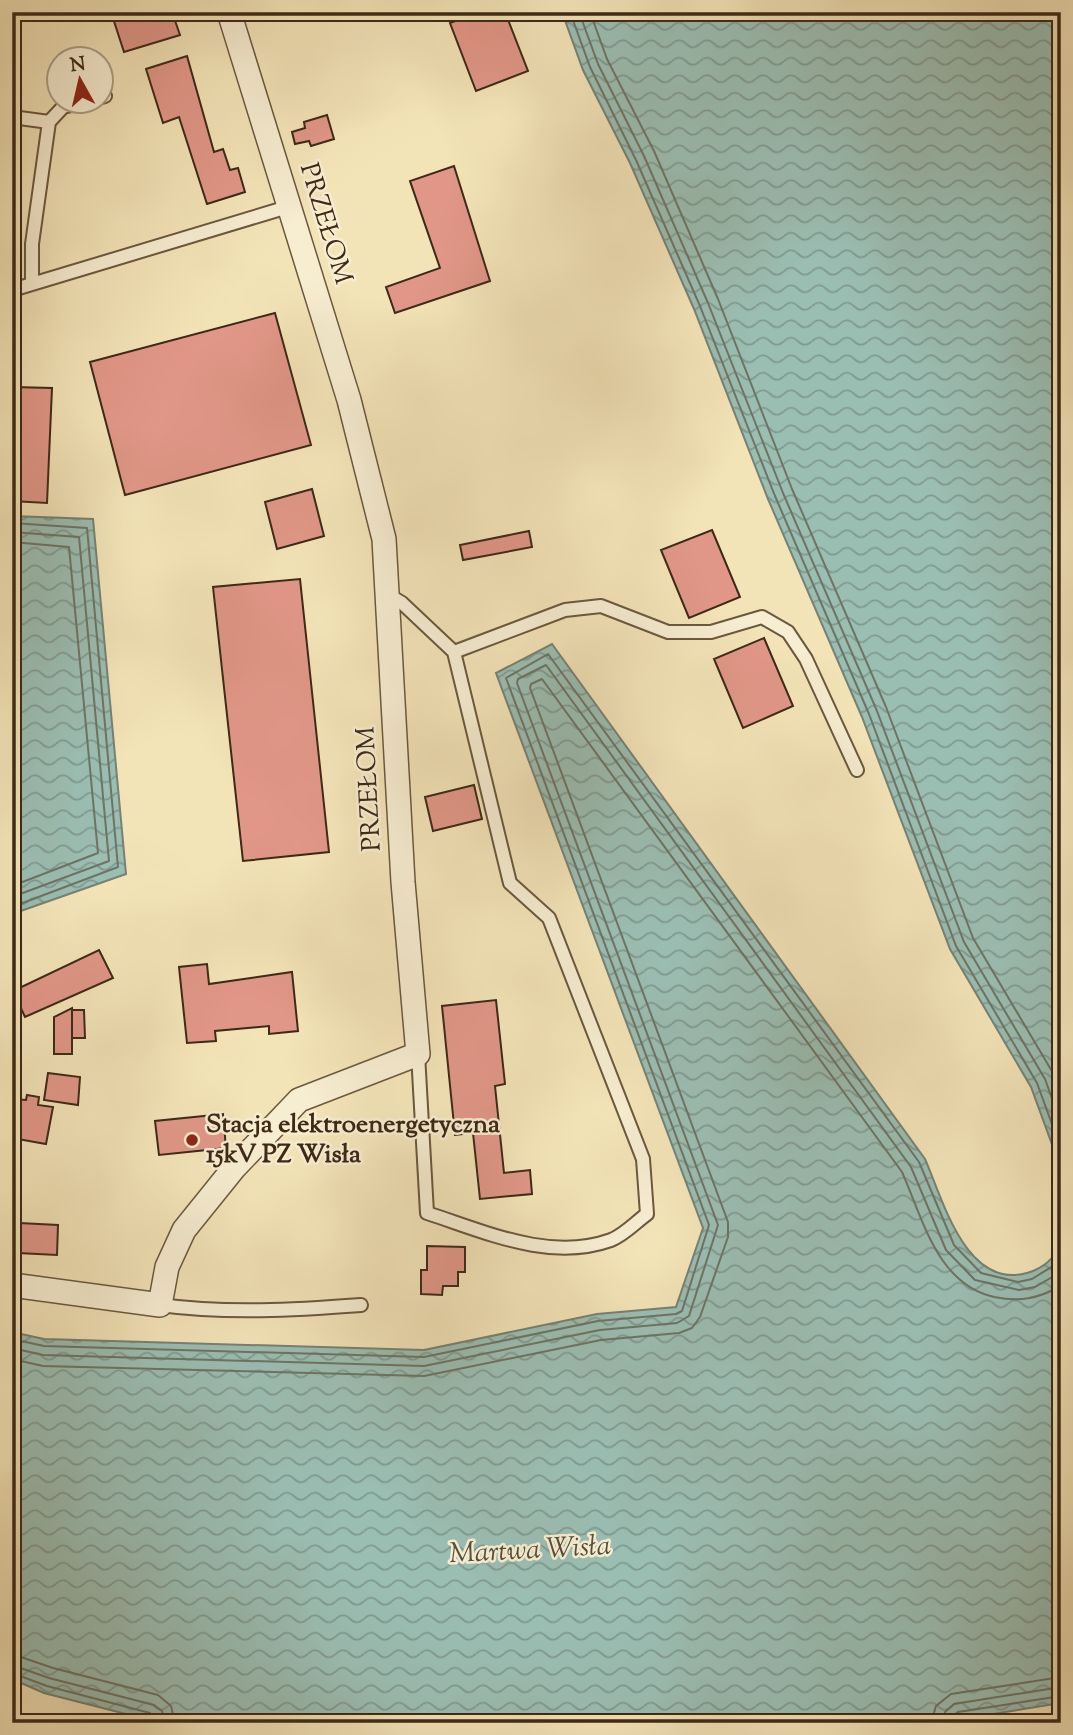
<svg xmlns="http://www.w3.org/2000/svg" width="1073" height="1735" viewBox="0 0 1073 1735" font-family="'Sorts Mill Goudy',serif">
  <defs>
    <pattern id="water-waves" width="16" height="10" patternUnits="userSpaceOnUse" patternTransform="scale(1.75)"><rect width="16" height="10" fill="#9bbeb3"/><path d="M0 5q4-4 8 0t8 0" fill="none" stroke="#809a91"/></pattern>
  </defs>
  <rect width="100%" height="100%" fill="#f3e4b8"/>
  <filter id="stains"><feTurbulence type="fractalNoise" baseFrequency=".00286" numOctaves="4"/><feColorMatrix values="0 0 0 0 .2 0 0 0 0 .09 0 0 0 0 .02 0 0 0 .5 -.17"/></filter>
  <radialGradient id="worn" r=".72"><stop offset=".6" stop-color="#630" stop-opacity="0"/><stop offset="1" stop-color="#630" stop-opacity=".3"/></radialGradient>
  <path fill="url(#water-waves)" stroke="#758274" stroke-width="2" d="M562 12H1061V1169L1031 1087 950 949 862 717 768 499 694 309 630 163 583 70Z
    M12 516 93 519 126 874 12 914Z
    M552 644 925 1159C943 1200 966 1290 1027 1273 1044 1268 1055 1259 1061 1242V1703L938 1723H161L44 1693 12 1679V1332L44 1339 424 1350 597 1314 676 1307 703 1228 496 673Z"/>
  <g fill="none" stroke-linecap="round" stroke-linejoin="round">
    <path stroke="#6c7464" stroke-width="2" d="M570 12 590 67 636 160 700 306 775 496 869 714 956 946 1037 1083 1061 1149
      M579 12 598 64 644 156 708 303 783 493 877 711 964 942 1045 1079 1061 1124
      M590 12 607 59 654 151 718 299 792 489 886 707 973 938 1053 1073 1061 1093
      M12 523 87 528 118 867 12 907
      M12 532 79 537 109 861 12 897
      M12 542 69 547 98 853 12 886
      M12 1339 44 1346 424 1357 598 1321 676 1314 682 1311 709 1225 506 678 548 654 919 1162 954 1245 981 1273 1018 1282 1032 1279 1061 1261
      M12 1348 43 1355 424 1366 600 1330 677 1323 689 1316 718 1225 517 683 518 679 546 665 911 1167 946 1250 975 1280 1019 1290 1035 1287 1061 1272
      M12 1359 43 1366 424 1376 601 1340 679 1333 692 1328 700 1317 728 1237V1222L530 688 531 684 542 679 902 1172C923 1219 937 1284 994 1297 1020 1302 1037 1299 1061 1286
      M12 1654 53 1668 158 1695 171 1706 175 1723
      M12 1665 49 1678 154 1705 162 1711 165 1723
      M12 1673 47 1686 150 1713 156 1723
      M931 1723 936 1706 951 1694 1061 1677
      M942 1723 945 1712 954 1704 1061 1687
      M951 1723 952 1716 958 1712 1061 1696"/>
  </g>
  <path fill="#e19788" stroke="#3d2916" stroke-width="2" d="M111 12H172L180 35 124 52Z
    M478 12H505L528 71 476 91 450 23Z
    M187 56 214 152 223 149 230 170 238 168 245 192 207 204 179 117 163 123 146 69Z
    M327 115 334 139 311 146 309 141 295 144 292 132 305 128 304 122Z
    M454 166 490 281 395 313 386 287 440 268 410 181Z
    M275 313 311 445 125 495 90 362Z
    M12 387 52 388 47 503 12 501Z
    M312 489 324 536 277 549 265 502Z
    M712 530 740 597 689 618 661 550Z
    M529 531 532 547 463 560 460 545Z
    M300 579 329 852 243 861 213 587Z
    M764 638 793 706 743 728 714 659Z
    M474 785 482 819 433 831 425 797Z
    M99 950 113 978 25 1017 13 991Z
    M207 964 209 984 292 972 298 1031 269 1034V1026L215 1031 216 1041 187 1043 179 967Z
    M496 1000 505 1084 495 1086 504 1173 530 1170 532 1194 480 1199 473 1133 455 1135 442 1006Z
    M72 1008V1054H54V1017Z
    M72 1010H84L85 1038H72Z
    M48 1073 80 1077 78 1105 44 1100Z
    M27 1095 39 1097 38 1105 53 1107 46 1144 12 1138V1099L26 1100Z
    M223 1114 226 1148 159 1155 155 1121Z
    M19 1223 58 1225 57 1255 18 1253Z
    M427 1246 465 1247V1272H458V1286H443L442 1295 421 1294V1270H427Z"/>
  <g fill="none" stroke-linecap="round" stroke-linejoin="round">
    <g stroke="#6a583e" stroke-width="16">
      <path id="service" d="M102 97 105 96
        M12 117 49 122
        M32 284V244L49 122 63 107 84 102
        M12 290 291 206
        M387 594 402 603 454 652 510 883 549 918 643 1159 647 1214C636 1222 624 1235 611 1240 550 1262 486 1232 427 1213L418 1054
        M454 652 565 610 601 606 668 632H711L762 617 788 632 806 659 857 770
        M160 1305C227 1314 295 1310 361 1305"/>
    </g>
    <g stroke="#6a583e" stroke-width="26">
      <path id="minor" d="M12 1285 160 1305 167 1267 184 1230 234 1168 299 1100 418 1054 403 882 384 539 349 400 229 12"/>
    </g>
    <use href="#service" stroke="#f7edd1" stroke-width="12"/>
    <use href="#minor" stroke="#f7edd1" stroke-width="23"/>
  </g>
  <circle fill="#8f2418" stroke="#f7edd1" stroke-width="2.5" cx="192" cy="1140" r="7"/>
  <g text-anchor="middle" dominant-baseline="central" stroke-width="5" stroke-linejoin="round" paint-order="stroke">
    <g font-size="26" fill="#3d2916" stroke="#f7edd1">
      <text transform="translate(325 224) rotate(73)">PRZEŁOM</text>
      <text transform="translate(370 789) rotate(-93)">PRZEŁOM</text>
    </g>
    <g font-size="26" font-weight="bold" fill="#3d2916" stroke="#f7edd1" text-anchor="start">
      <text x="206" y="1125">Stacja elektroenergetyczna<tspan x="206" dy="30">15kV PZ Wisła</tspan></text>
    </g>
    <g font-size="28" font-style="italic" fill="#544e3d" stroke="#f7edd1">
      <text transform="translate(530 1551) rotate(-3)">Martwa Wisła</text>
    </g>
  </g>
  <rect width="1073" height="1735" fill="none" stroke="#f3e4b8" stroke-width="42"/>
  <rect x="14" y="14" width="1045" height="1707" fill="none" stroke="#3d2916" stroke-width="3.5"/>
  <rect x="21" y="21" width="1031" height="1693" fill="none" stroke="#3d2916" stroke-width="2"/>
  <g transform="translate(80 80) rotate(352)"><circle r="33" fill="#f7edd1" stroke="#ad9f86" stroke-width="2"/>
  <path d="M0-5L12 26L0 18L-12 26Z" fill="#8f2418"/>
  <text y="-10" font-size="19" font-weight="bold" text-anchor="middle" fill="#3d2916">N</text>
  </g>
  <rect width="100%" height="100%" filter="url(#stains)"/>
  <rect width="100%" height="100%" fill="url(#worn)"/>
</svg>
